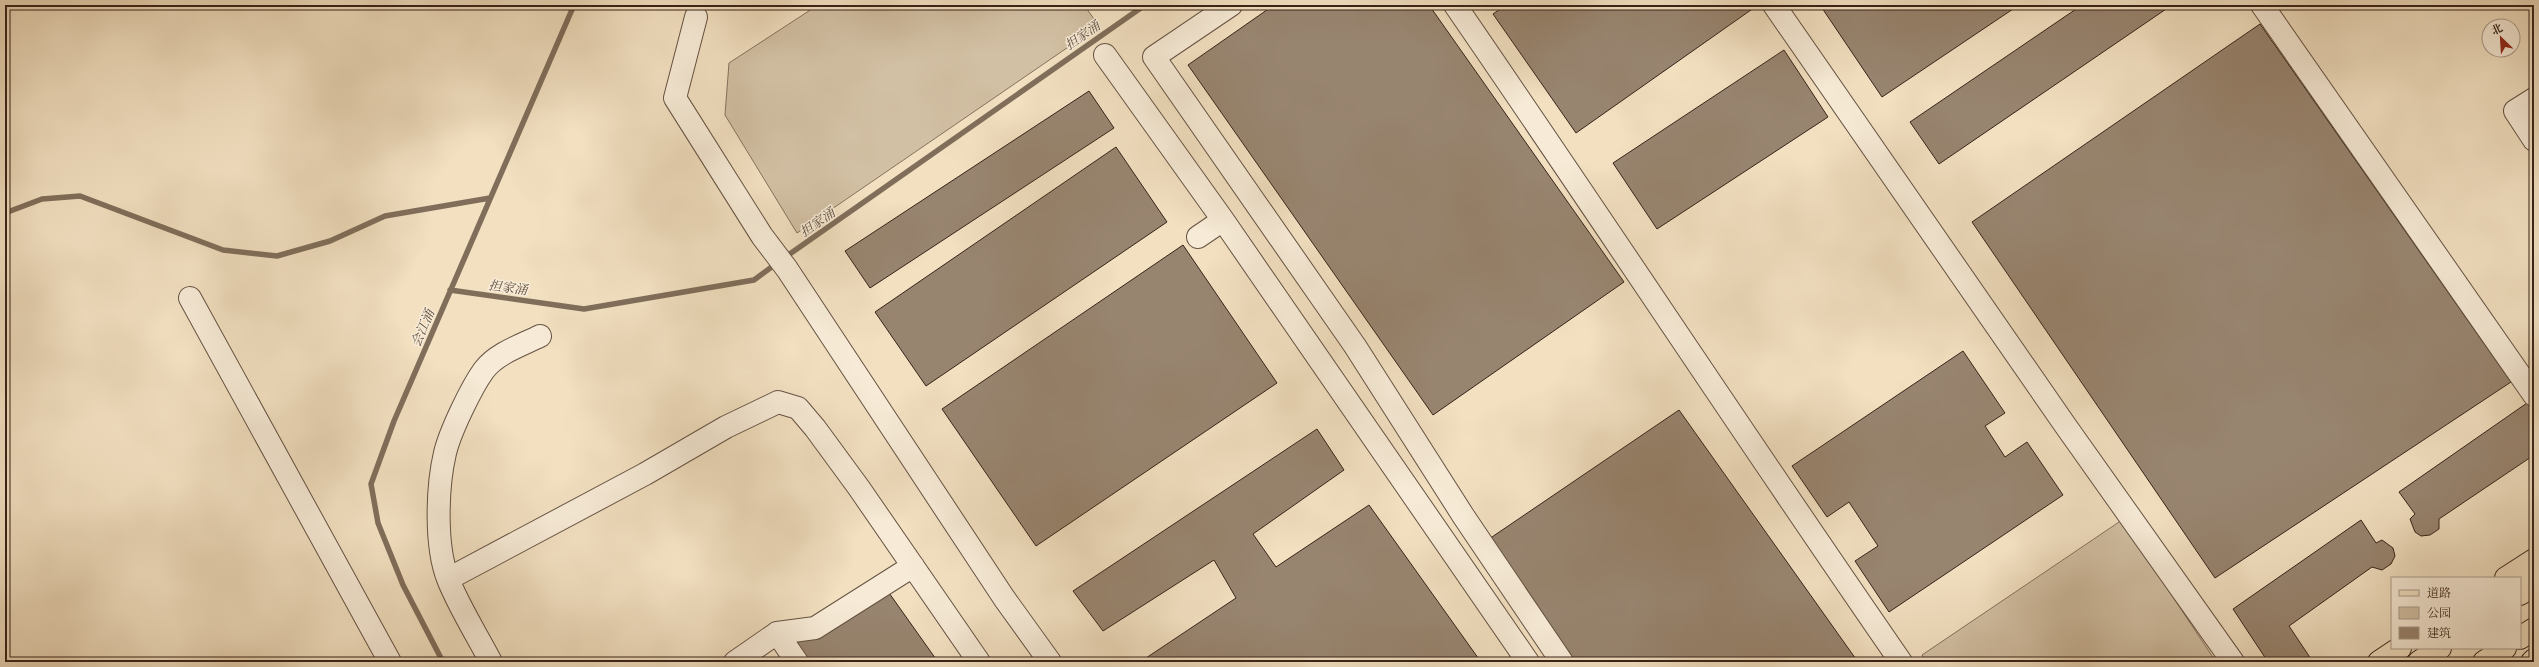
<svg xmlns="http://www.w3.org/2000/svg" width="2539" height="667" viewBox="0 0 2539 667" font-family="'Libre Caslon Text','Noto Serif SC',serif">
  <rect width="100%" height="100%" fill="#f2e0c1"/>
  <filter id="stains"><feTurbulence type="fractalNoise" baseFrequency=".005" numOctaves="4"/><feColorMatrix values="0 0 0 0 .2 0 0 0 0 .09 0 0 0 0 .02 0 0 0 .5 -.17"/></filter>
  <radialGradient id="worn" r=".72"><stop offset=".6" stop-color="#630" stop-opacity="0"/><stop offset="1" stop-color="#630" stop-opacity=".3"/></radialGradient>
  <path fill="#d2c0a4" stroke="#84725e" d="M818 5H1084L1099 26 797 233 725 115 729 63Z
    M2122 520 2216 662H1927L1922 655Z"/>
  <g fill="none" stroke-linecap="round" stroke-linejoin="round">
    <path stroke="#806e5b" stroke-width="5.5" d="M5 213 42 199 80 196 223 250 277 256 330 241 385 216 490 198
      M784 258 1145 5
      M450 290 584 309 754 280 777 263
      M443 662 403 585 378 523 371 484 394 421 574 5"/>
  </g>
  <path fill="#988570" stroke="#362318" d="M1274 5H1429L1624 282 1433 415 1188 65Z
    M1506 5H1758L1576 133 1493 14Z
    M1820 5H2019L1882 97Z
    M2082 5H2172L1939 164 1910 122Z
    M2260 24 2511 382 2215 578 1972 222Z
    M1784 50 1828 117 1657 229 1613 163Z
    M1089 91 1114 128 870 288 845 251Z
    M1116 147 1167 222 926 386 875 312Z
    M1183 245 1277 383 1036 546 942 409Z
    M1963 351 2005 413 1985 426 2005 457 2027 442 2063 495 1889 612 1855 561 1878 546 1849 502 1827 517 1792 466Z
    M2527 403 2534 413V455L2439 519V529L2430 535 2421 536 2415 532 2410 519 2415 514 2399 492Z
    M1679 410 1858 662H1576L1489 539Z
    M1317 429 1344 470 1253 534 1276 567 1369 505 1481 662H1140L1236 598 1214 560 1103 631 1073 591Z
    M2361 520 2376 543 2382 540 2393 548 2395 556 2391 564 2382 570 2372 567 2289 626 2311 659 2306 662H2268L2233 609Z
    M882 583 938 662H808L795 644Z"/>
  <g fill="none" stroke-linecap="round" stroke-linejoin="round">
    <g stroke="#655242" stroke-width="24">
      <path id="minor" d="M1231 5 1154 57 1355 346 1464 517 1562 662
        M1455 5C1605 223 1750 444 1901 662
        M1774 5 2065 425 2233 662
        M2262 5 2534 395
        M696 17 675 98 762 236 787 269 1004 598 1050 662
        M1105 55 1223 220 1528 662
        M2534 99 2515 111 2534 140
        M1198 237 1223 220
        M190 298 390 662
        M448 579 645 474 726 427 778 402 798 408 815 428 859 488 979 662
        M777 633 815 628 913 566
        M491 662C477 635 459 607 448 579 435 546 437 487 445 453 450 432 471 388 484 370 497 353 522 345 540 336
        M735 662 777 633 797 662"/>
    </g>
    <g stroke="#362318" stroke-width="24">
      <path id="major" d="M2506 578 2534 560
        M2379 662 2400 648
        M2532 662 2534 660"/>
    </g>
    <g stroke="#362318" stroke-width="24">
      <path id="highway" d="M2520 594 2534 585
        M2520 638 2534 629
        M2419 662 2440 648
        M2484 662 2505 648"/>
    </g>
    <use href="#minor" stroke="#f7ebd7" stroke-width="22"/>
    <use href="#major" stroke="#f2e0c1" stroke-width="22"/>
    <use href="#highway" stroke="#f2e0c1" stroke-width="22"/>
  </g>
  <g text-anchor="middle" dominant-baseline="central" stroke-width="3" stroke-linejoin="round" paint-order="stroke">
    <g font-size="13" font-style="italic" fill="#614f3f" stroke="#f7ebd7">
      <text transform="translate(1082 35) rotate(-35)">担家涌</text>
      <text transform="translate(817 222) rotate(-35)">担家涌</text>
      <text transform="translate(508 287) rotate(8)">担家涌</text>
      <text transform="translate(422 328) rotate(-67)">会江涌</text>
    </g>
  </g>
  <rect width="2539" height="667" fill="none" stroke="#f2e0c1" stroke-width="20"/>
  <rect x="6" y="6" width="2527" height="655" fill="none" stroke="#362318" stroke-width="2"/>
  <rect x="10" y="10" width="2519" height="647" fill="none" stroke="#362318"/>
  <rect x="2391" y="577" width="130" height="72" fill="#f7ebd7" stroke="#aa9b8b"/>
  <rect x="2399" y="590" width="20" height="6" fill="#f2e0c1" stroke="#aa9b8b"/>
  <text x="2427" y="597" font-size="12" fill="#362318">道路</text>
  <rect x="2399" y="607" width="20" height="12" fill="#d2c0a4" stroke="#aa9b8b"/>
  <text x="2427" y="617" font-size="12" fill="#362318">公园</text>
  <rect x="2399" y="627" width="20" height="12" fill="#988570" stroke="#aa9b8b"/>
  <text x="2427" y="637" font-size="12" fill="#362318">建筑</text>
  <g transform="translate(2501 38) rotate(335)"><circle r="19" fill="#f7ebd7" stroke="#aa9b8b"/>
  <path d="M0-3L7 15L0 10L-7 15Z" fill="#8f2418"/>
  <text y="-6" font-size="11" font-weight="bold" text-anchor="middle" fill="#362318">北</text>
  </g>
  <rect width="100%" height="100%" filter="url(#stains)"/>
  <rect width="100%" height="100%" fill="url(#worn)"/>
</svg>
